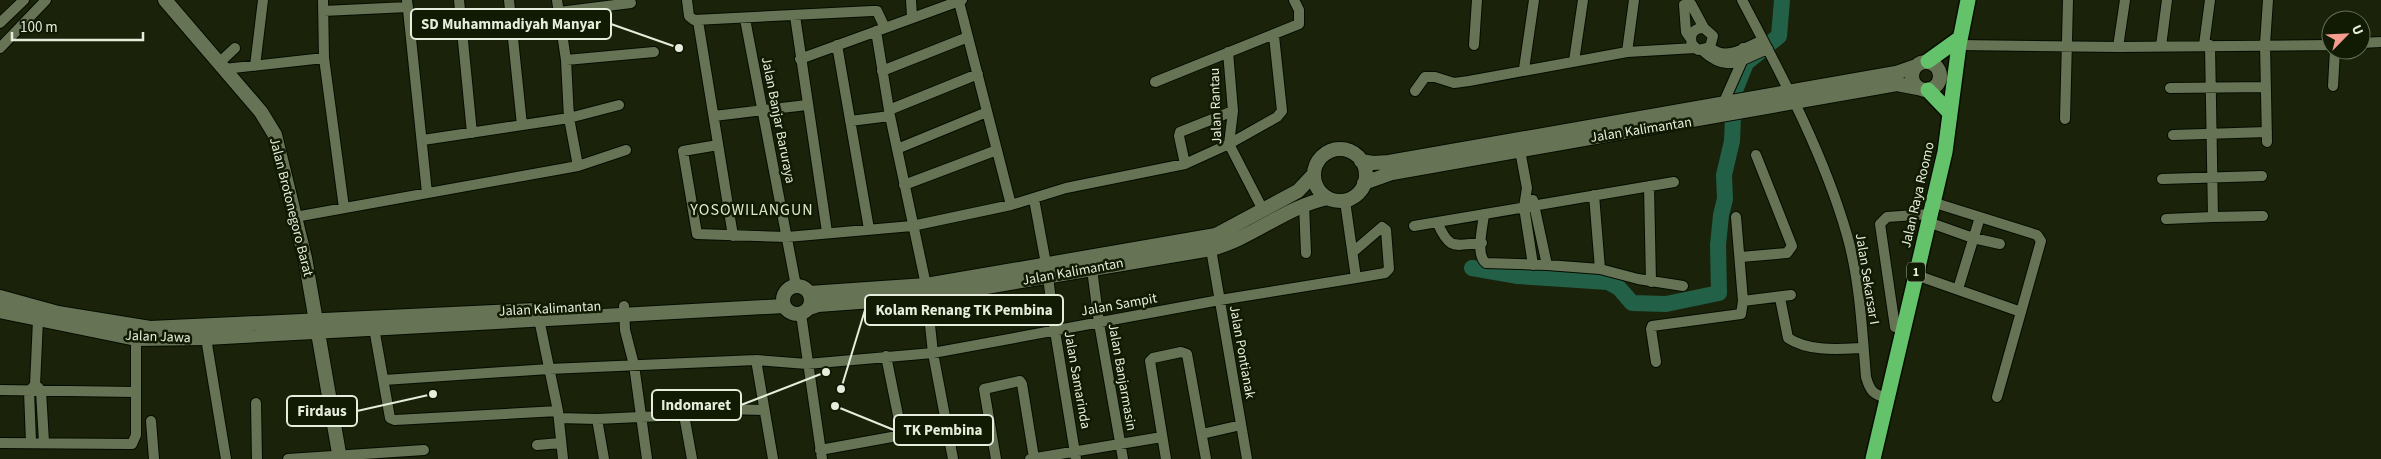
<svg xmlns="http://www.w3.org/2000/svg" width="2381" height="459" viewBox="0 0 2381 459" font-family="'Source Sans 3',sans-serif">
  <rect width="100%" height="100%" fill="#1a2309"/>
  <g fill="none" stroke-linecap="round" stroke-linejoin="round">
    <path stroke="#236048" stroke-width="16" d="M1472 268 1518 276 1608 282 1619 288 1632 303 1666 304 1719 293 1718 245 1721 215 1725 199 1724 175 1732 141 1734 93 1746 63 1779 36 1782 0"/>
    <g stroke="#050c00" stroke-width="12">
      <path id="street" d="M323 0 324 58 344 208
        M407 0 427 193
        M459 0 472 133
        M509 0 522 125
        M557 0 566 60 569 118 578 166
        M687 0 689 16 694 20 872 11H877L885 28
        M911 0 912 17
        M1742 0C1782 76 1823 152 1847 235 1860 281 1862 330 1866 377 1870 391 1873 394 1886 398
        M959 2 1011 205
        M323 11 408 7
        M559 12 631 3
        M795 16 827 232
        M745 19 796 286
        M698 21 733 236
        M0 23 24 0
        M876 31 890 116 926 285
        M1691 39 1686 32 1684 5 1691 4 1704 28 1713 36 1710 47 1698 50 1692 44C1689 34 1694 28 1704 28
        M2361 43 2381 42
        M837 45 869 229
        M1474 45 1477 0
        M1959 45 2118 47 2331 45
        M2204 45 2210 0
        M2210 45 2213 217 2263 216
        M2161 46 2167 0
        M1710 47C1725 62 1746 47 1763 40
        M2118 47 2125 0
        M0 48 46 0
        M1702 50C1728 74 1739 60 1768 49
        M1228 52 1233 111 1229 144 1263 210
        M1627 52 1634 0
        M800 59 962 0
        M566 60 654 52
        M1574 61 1583 0
        M219 63 235 48
        M255 66 263 0
        M224 69 324 58
        M1524 69 1534 0
        M882 71 968 37
        M1155 82 1299 24V10L1294 0
        M2333 86 2335 50
        M2170 88 2266 87
        M1415 91 1425 77H1435L1454 83 1469 81 1627 52 1695 48
        M1723 104 1743 59V48
        M889 110 978 74
        M714 116 807 105
        M2065 119 2068 0
        M850 121 890 116
        M2173 135 2267 132
        M423 140 569 118 619 105
        M2267 142 2265 44 2268 0
        M718 145 683 151 697 234 787 237 912 226 1011 205 1066 188 1185 164 1229 144 1277 117 1282 111 1274 36
        M1519 145 1527 188 1524 207 1533 265
        M897 149 987 112
        M1185 164 1179 136 1180 132 1233 111
        M2162 179 2262 176
        M904 185 997 150
        M1649 186 1651 282
        M1594 195 1600 269
        M1034 199 1046 264
        M1533 200 1547 265
        M1932 202 2037 235 2041 241 1997 397
        M1304 204 1306 253
        M1484 214C1483 226 1475 255 1486 263L1547 265 1600 269 1638 279 1683 286
        M295 217 578 166 626 150
        M1736 217 1743 301
        M2166 219 2213 217
        M1437 222C1450 251 1453 245 1482 243
        M1928 222 1973 238 2000 244
        M1414 226 1674 182
        M1211 249 1247 459
        M1353 252 1382 227 1386 230 1389 269 1385 273 1356 278
        M1741 257 1787 253 1792 246 1756 155
        M1092 269 1099 323 1123 459
        M1916 275 2021 312
        M1048 277 1055 331 1076 459
        M1958 289 1980 217
        M927 297 933 353 953 459
        M1780 298 1788 338C1809 352 1839 349 1863 348
        M624 306 625 330 634 365 647 459
        M801 314 822 459
        M539 319 558 411 563 459
        M374 328 390 418 395 420 558 411
        M1903 328 1895 327 1880 224 1887 217 1930 214
        M206 338 226 459
        M886 356 902 435
        M756 360 773 459
        M1656 362 1651 329 1652 326 1741 314 1743 301 1791 295
        M384 380 549 369 756 360 807 364 933 353 1220 300 1356 278 1345 201
        M38 387 41 391 44 442
        M0 390 135 392
        M256 403 257 459
        M684 415 692 459
        M559 418 597 419 684 415 724 409 764 410
        M597 419 604 459
        M151 421 154 459
        M1202 434 1241 425
        M31 442 29 391 35 385 38 320
        M0 443 132 444 136 435V333
        M537 445 560 443
        M820 450 947 427
        M288 459 424 450
        M996 459 984 389 1020 381 1022 384 1034 458
        M1030 459 1162 437
        M1166 459 1150 361 1153 358 1181 352 1187 354 1206 459"/>
    </g>
    <g stroke="#050c00" stroke-width="16">
      <path id="secondary" d="M165 0 261 112 275 135 305 258 340 459
        M1912 76a14 14 0 1 1 28 0a14 14 0 1 1-28 0Z
        M1314 175a26 26 0 1 1 52 0a26 26 0 1 1-52 0Z
        M1361 161 1373 163 1389 162 1896 73 1916 66
        M1364 183 1392 173 1897 84 1918 88
        M783 300a14 14 0 1 1 28 0a14 14 0 1 1-28 0Z
        M809 293 926 285 1216 235 1298 191 1314 174
        M0 297 58 313 150 328 535 310
        M809 308 818 305 927 297 1211 249C1253 238 1285 207 1328 198
        M0 311 136 339 206 338 784 306"/>
    </g>
    <g stroke="#050c00" stroke-width="18">
      <path id="highway" d="M1928 61 1960 38
        M1928 90 1950 113
        M1873 459 1945 152 1959 45 1968 0"/>
    </g>
    <use href="#street" stroke="#677355" stroke-width="10"/>
    <use href="#secondary" stroke="#677355" stroke-width="14"/>
    <use href="#highway" stroke="#63c26a" stroke-width="15"/>
  </g>
  <g text-anchor="middle" dominant-baseline="central" stroke-width="5" stroke-linejoin="round" paint-order="stroke">
    <rect fill="#111a02" stroke="#a6ae9b" stroke-width="1" x="1907" y="262.5" width="18" height="19" rx="4"/>
    <g font-size="12" font-weight="bold" fill="#e6eddc">
      <text x="1916" y="272">1</text>
    </g>
    <g font-size="14" fill="#e6eddc" stroke="#111a02">
      <text transform="translate(1216 106) rotate(-92)">Jalan Rantau</text>
      <text transform="translate(778 120) rotate(79)">Jalan Banjar Baruraya</text>
      <text transform="translate(1641 130) rotate(-9)">Jalan Kalimantan</text>
      <text transform="translate(1918 195) rotate(-77)">Jalan Raya Roomo</text>
      <text transform="translate(291 207) rotate(76)">Jalan Brotonegoro Barat</text>
      <text transform="translate(1073 272) rotate(-10)">Jalan Kalimantan</text>
      <text transform="translate(1867 279) rotate(81)">Jalan Sekarsar I</text>
      <text transform="translate(1119 305) rotate(-10)">Jalan Sampit</text>
      <text transform="translate(550 309) rotate(-3)">Jalan Kalimantan</text>
      <text transform="translate(158 337) rotate(2)">Jalan Jawa</text>
      <text transform="translate(1242 352) rotate(80)">Jalan Pontianak</text>
      <text transform="translate(1122 377) rotate(80)">Jalan Banjarmasin</text>
      <text transform="translate(1077 380) rotate(80)">Jalan Samarinda</text>
    </g>
    <g font-size="16" letter-spacing="1" fill="#dbe9c7" stroke="#111a02">
      <text x="752" y="210">YOSOWILANGUN</text>
    </g>
  </g>
  <path fill="none" stroke="#e6eddc" stroke-width="2" d="M679 48L611 24M841 389L865 310M826 372L741 405M433 394L357 411M835 406L894 430"/>
  <g fill="#e6eddc" stroke="#111a02" stroke-width="2">
    <circle cx="679" cy="48" r="5"/>
    <circle cx="841" cy="389" r="5"/>
    <circle cx="826" cy="372" r="5"/>
    <circle cx="433" cy="394" r="5"/>
    <circle cx="835" cy="406" r="5"/>
  </g>
  <g fill="#111a02" stroke="#e6eddc" stroke-width="2">
    <rect x="411" y="9" width="200" height="30" rx="5"/>
    <rect x="865" y="295" width="198" height="30" rx="5"/>
    <rect x="652" y="390" width="89" height="30" rx="5"/>
    <rect x="287" y="396" width="70" height="30" rx="5"/>
    <rect x="894" y="415" width="99" height="30" rx="5"/>
  </g>
  <g font-size="15" text-anchor="middle" font-weight="bold" fill="#e6eddc">
    <text x="511" y="29">SD Muhammadiyah Manyar</text>
    <text x="964" y="315">Kolam Renang TK Pembina</text>
    <text x="696" y="410">Indomaret</text>
    <text x="322" y="416">Firdaus</text>
    <text x="943" y="435">TK Pembina</text>
  </g>
  <g transform="translate(2346 35) rotate(66)"><circle r="24" fill="#111a02" stroke="#666e59"/>
  <path d="M0-4L9 19L0 12L-9 19Z" fill="#f59d8f"/>
  <text y="-8" font-size="14" font-weight="bold" text-anchor="middle" fill="#e6eddc">U</text>
  </g>
  <path d="M12 32v8h131v-8" fill="none" stroke="#e6eddc" stroke-width="2.5"/>
  <text x="20" y="32" font-size="15" fill="#e6eddc" stroke="#111a02" stroke-width="4" paint-order="stroke">100 m</text>
</svg>
